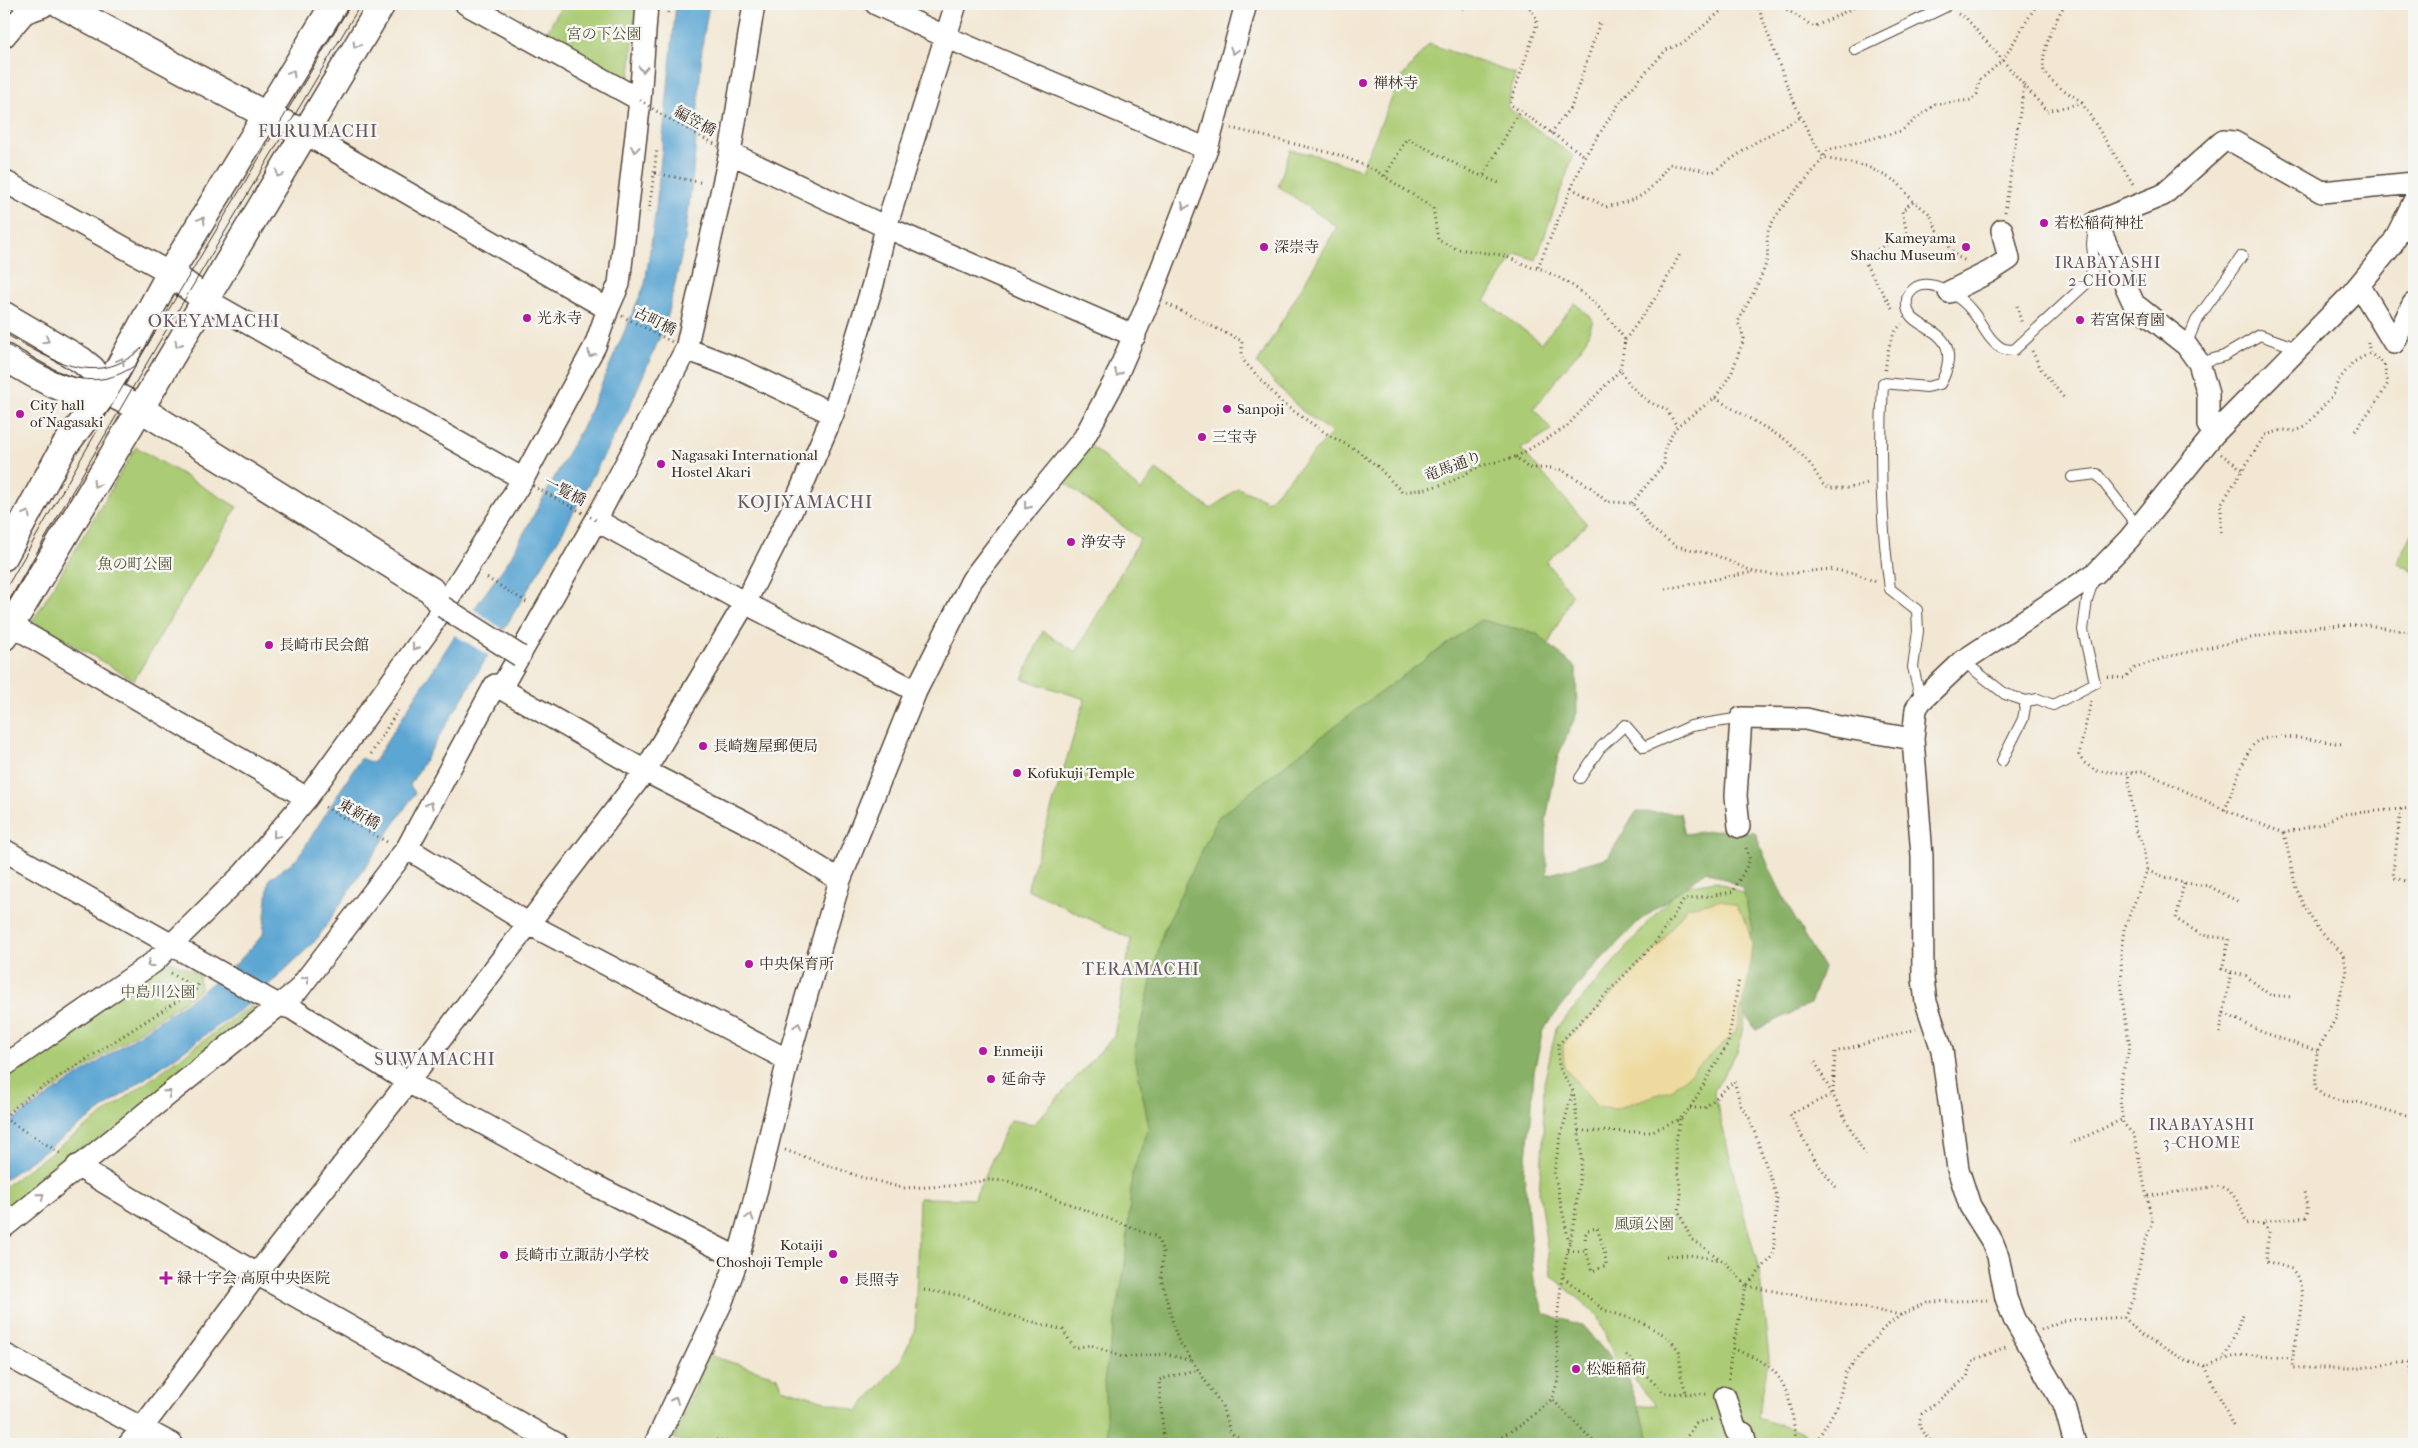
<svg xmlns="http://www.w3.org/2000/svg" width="2418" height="1448" viewBox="0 0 2418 1448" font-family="'IM FELL French Canon','Noto Serif JP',serif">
  <rect width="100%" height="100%" fill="#f6f6f2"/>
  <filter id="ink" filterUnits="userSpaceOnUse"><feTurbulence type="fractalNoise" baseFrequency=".02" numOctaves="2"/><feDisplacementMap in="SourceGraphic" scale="10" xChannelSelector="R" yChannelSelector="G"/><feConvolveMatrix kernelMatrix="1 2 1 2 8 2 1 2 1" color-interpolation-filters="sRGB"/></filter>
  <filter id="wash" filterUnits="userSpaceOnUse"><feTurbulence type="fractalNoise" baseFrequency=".0096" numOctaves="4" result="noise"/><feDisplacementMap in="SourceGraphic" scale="20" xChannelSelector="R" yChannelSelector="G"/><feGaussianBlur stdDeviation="1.12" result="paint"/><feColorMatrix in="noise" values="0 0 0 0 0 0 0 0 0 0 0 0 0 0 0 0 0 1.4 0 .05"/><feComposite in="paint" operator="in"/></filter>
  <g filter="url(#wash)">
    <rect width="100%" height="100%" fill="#f2e7d3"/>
    <path fill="#abcc74" stroke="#737b49" d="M563 4H636L630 76 624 79 546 33Z
      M1429 44 1515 74 1507 107 1573 156 1536 260 1516 253 1485 301 1541 343 1575 303 1593 320 1585 343 1534 408 1551 430 1521 449 1587 524 1546 562 1572 595 1445 858 1311 1416 1656 1405 1614 1357 1597 1315 1551 1275 1539 1192 1543 1143 1544 1083 1556 1029 1649 921 1681 887 1715 881 1747 895 1763 934 1738 1050 1714 1091 1740 1200 1759 1269 1769 1357 1758 1418 1804 1433 1811 1444H695L674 1439 708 1355 778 1377 782 1388 857 1411 900 1362 915 1331 919 1198 974 1199 1010 1120 1034 1124 1114 1036 1131 939 1027 889 1085 699 1022 679 1043 631 1076 652 1140 539 1060 479 1088 443 1141 491 1156 470 1211 509 1238 488 1268 501 1332 433 1301 410 1257 364 1337 227 1278 186 1290 150 1316 155 1361 170 1399 81Z
      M136 447 237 507 134 680 33 621Z
      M2414 528V572L2397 563Z
      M170 961 199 974 200 990 4 1123V1075L148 972Z
      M251 1006 261 1015 4 1222V1187Z"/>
    <path fill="#88b066" stroke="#626d42" d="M1480 620 1536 633 1576 668 1577 713 1558 756 1546 820 1547 875 1608 857 1636 812 1680 813 1685 834 1717 830 1755 832C1772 880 1797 923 1823 968L1810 1004 1756 1030 1727 986 1752 930 1743 888 1706 871 1639 921 1585 976 1543 1030 1534 1072 1531 1120 1524 1170 1534 1280 1544 1314 1582 1325 1627 1377 1652 1444H1108L1104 1381 1125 1266 1132 1174 1149 1127 1134 1052 1163 932 1218 817 1353 712Z"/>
    <path fill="#eeda9e" stroke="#94825e" d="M1722 900 1736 905 1745 919 1752 943 1748 979 1736 1032 1673 1089 1615 1109 1597 1107 1564 1067 1563 1045 1659 946 1687 907Z"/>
    <path fill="#5ba6d3" stroke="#4b6878" d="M676 4H709L702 47 695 154 685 240 666 323 628 410 565 528 410 785 415 793 317 939 254 1000 4 1180V1126L200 993 238 962 263 935 269 879 297 859 361 758 373 763 452 640 509 560 586 420 645 284 656 209Z"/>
    <path fill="#f2e7d3" d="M472 608 506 632 491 657 453 634Z"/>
  </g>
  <g filter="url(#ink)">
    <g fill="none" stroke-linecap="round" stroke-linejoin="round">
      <g stroke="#564639" stroke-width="12">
        <path id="service" d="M1855 50 1945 7 1946 4
          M2186 345 2196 321 2242 256
          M2199 363 2224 356 2260 335 2297 348
          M2072 477 2097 474 2138 527
          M1963 661 2005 694 2026 701 2038 699 2053 705 2095 683 2083 630 2087 600 2094 578
          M1921 701 1913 667 1918 631 1917 610 1890 589C1881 522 1879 451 1883 383L1927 387 1940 384C1948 371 1953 350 1941 338 1930 325 1904 323 1907 300 1907 295 1911 291 1915 288 1932 277 1962 298 1972 311 1980 320 1986 335 1994 342 2000 349 2006 350 2014 350L2089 281 2094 264 2092 244 2094 227
          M2002 761 2023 719 2026 701
          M1580 778 1600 748 1625 725 1644 747 1691 726 1741 718"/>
      </g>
      <g stroke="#564639" stroke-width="24">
        <path id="minor" d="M466 4 640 100
          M876 4 946 37 1207 149
          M4 37 28 9 23 4
          M304 133 608 309
          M730 153 886 227 1135 336
          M4 181 170 273
          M2359 285 2394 343 2413 304
          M1949 292 1989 272 2009 259 2002 230
          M205 299 523 479
          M686 349 739 369 833 414
          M2214 434 2208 425V394L2199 363 2186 345 2134 304 2096 222 2163 195 2223 141 2234 142 2322 192 2414 183
          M596 520 745 603 916 691
          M4 621 307 798
          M501 688 596 520 686 349 730 153 754 4
          M1739 827 1736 796 1741 718 1806 719 1835 726 1913 739
          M407 848 529 924 788 1060
          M4 850 278 1005 291 1008 408 1082 592 1184 738 1258
          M4 1066 154 962 244 873 307 798 428 631 523 479 595 346 608 309 619 284 640 100 647 4
          M77 1166 257 1274 557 1444
          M4 1227 298 990 407 848 495 685 645 771 745 822 840 880
          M4 1354 142 1428 257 1274 408 1082 645 771 745 603 792 510 833 414 873 284 886 227 956 4
          M1725 1397 1736 1431 1743 1433 1746 1444
          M129 1444 142 1428 172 1444
          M655 1444 721 1304 738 1258 753 1205 788 1060 840 880 916 691 972 580 1029 505 1084 438 1114 382 1151 296 1207 149 1246 4
          M2075 1444 2065 1407 2014 1319 2006 1298 1998 1256 1992 1241 1970 1206 1958 1169 1942 1050 1926 1002 1923 979 1922 856 1913 739 1916 709 1921 701 1963 661 2096 573 2129 539 2214 434 2350 296 2392 245 2414 201"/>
      </g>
      <g stroke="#564639" stroke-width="29">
        <path id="tertiary" d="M60 4 266 115 304 133
          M28 9 42 4
          M170 273 205 299
          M4 315 81 360 92 369 106 391 141 409 431 590 443 607
          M4 357C37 375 67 400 106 391
          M4 557 64 447 106 391 170 273 334 4
          M4 637 382 4"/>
      </g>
      <path stroke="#564639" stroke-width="3" stroke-dasharray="1 4" stroke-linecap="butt" d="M1454 4 1464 9 1469 4
        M1527 4 1537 19 1536 28 1510 104 1585 156
        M1757 4C1777 56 1793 112 1824 158L1866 166 1897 182 1913 201 1930 214 1936 228 1956 256 1966 261
        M1773 4 1783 7 1814 27 1861 4
        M2065 4C2057 17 2037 58 2045 73 2050 82 2073 96 2082 102
        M668 13 670 4
        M1958 14 1966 18 2024 85 2005 212
        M2024 85 2047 111 2082 103 2135 187
        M1231 128 1339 155 1373 169 1433 208 1438 240 1457 249 1502 255 1533 268C1540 267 1545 271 1551 274 1584 289 1605 311 1625 340L1620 370C1632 388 1643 403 1665 408L1677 426
        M1551 133 1572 105 1600 22
        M655 173 704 183
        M1484 175 1519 112
        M1385 176 1407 138 1467 170 1499 183
        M1571 188 1606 207C1642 199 1648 195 1669 164L1713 172 1756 142 1801 117
        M649 212 657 149
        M1538 267 1585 156 1622 99 1666 50 1685 42 1729 4
        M1167 304 1242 341V359L1283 404 1330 436 1355 449 1377 466 1402 492 1426 489 1450 482 1480 466 1516 457 1528 468H1551L1562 470 1589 486 1607 502 1632 503 1652 529 1676 546 1715 555 1754 572 1775 575 1830 569 1857 574 1876 582
        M2017 306 2022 325
        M1892 308 1866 265C1869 246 1895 245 1907 233L1902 211 1913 201
        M1625 340 1659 293 1681 252
        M2032 351 2041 369 2064 398
        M2414 359 2412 374 2414 377
        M1885 370C1888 353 1888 336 1902 324
        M1715 398 1786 440 1808 461 1823 484 1830 488H1850L1868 483
        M2355 430 2379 399 2388 383 2384 364 2370 353 2367 338
        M2221 454 2243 470
        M1516 457 1565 428 1620 370
        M1632 503 1664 464 1665 447 1677 426 1715 398 1732 372 1744 338 1738 322C1748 302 1761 281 1767 260 1769 250 1765 239 1769 229 1783 199 1812 178 1828 150L1901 131 1935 104 1972 100 1977 94 1979 81 2003 60 2037 4
        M2221 532V504L2265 435 2283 430 2296 431 2305 427 2333 395 2338 381 2352 363 2370 353
        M487 578 528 603
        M1665 589 1753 572
        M2108 677 2124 678 2135 668 2166 657 2274 633 2322 626 2367 625 2414 633
        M2091 701 2079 755 2083 762 2096 771 2128 773 2143 771 2225 810 2284 833 2321 824 2342 814 2414 808
        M371 754 398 710
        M325 807 387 842
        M2401 809 2393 872 2394 878 2414 883
        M2225 810C2231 794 2244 754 2255 743 2270 730 2323 742 2343 744
        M2284 833 2296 888 2303 904 2318 929 2343 954 2347 972 2338 1001 2336 1018 2317 1051 2315 1087 2322 1095 2340 1101 2358 1102 2414 1118
        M2147 871 2184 883 2209 886 2239 902
        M2184 883 2176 919 2202 935 2229 939 2222 969 2246 976 2270 995 2292 997
        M171 973 196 989
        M2224 1013 2262 1032 2317 1051
        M2220 1033 2231 972
        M1815 1062 1865 1155
        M1690 1108H1705L1734 1081 1741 1106 1750 1119 1777 1197 1773 1256 1746 1286
        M4 1117 29 1096 196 989 199 983
        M4 1118 63 1155
        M1680 1119 1675 1147 1681 1194 1679 1212 1691 1239 1726 1263 1746 1286 1730 1361 1729 1379
        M1579 1131 1650 1132 1680 1119 1690 1108 1728 1043 1739 979
        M2070 1144 2123 1119
        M785 1150 861 1177 903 1188 951 1186 987 1180 1008 1181 1157 1237 1163 1252 1161 1278 1177 1338 1222 1406 1230 1432 1245 1444
        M1836 1187 1816 1162 1790 1114 1833 1094 1835 1052 1916 1029
        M2148 1196 2220 1186C2237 1193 2240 1207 2247 1223L2263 1224 2265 1221 2306 1217 2308 1211 2304 1192
        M2263 1224 2269 1231 2266 1261 2292 1269C2314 1296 2293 1337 2292 1368H2359L2414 1361
        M1569 1242 1554 1172 1560 1139 1572 1094
        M1568 1251H1586L1585 1235 1588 1230 1597 1228C1601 1240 1606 1253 1606 1266L1592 1271 1586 1251
        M1666 1256 1690 1255 1719 1260
        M1563 1277 1604 1310 1639 1321 1668 1337 1679 1351 1681 1376 1687 1395
        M1747 1286 1901 1315 1927 1302 1987 1300
        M924 1290 964 1296 1004 1314 1063 1330 1074 1348 1091 1345 1122 1357 1166 1354 1193 1361
        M2124 1317 2142 1336 2189 1362 2205 1366 2239 1355 2292 1358
        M2041 1330 2061 1321 2124 1317 2133 1299 2142 1253 2152 1221 2134 1135 2123 1123 2120 1098 2121 1078 2130 1047 2122 999 2121 952 2124 929 2147 871 2143 844 2135 830 2128 773
        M1733 1348C1744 1354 1758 1358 1768 1366 1791 1384 1793 1417 1796 1444
        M1626 1355 1664 1393 1707 1394
        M2225 1357 2244 1312
        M2409 1362 2414 1393
        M2205 1366 2234 1428
        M716 1440 742 1444
        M1164 1444 1159 1380 1198 1369
        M1489 1444 1523 1424 1552 1399
        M1596 1444 1552 1399 1559 1377 1556 1329 1562 1277 1574 1224 1582 1157 1573 1091 1559 1067 1558 1045 1656 942 1684 900 1733 892 1750 860 1745 845
        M1682 1444 1696 1423 1712 1419
        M1812 1444 1817 1440 1838 1405 1845 1373 1883 1329 1901 1315
        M1934 1444C1924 1434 1915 1428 1922 1414L1967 1377 1974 1360 2008 1346"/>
      <use href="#service" stroke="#fff" stroke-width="10"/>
      <use href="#minor" stroke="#fff" stroke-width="21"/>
      <use href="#tertiary" stroke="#fff" stroke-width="26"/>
      <path stroke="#3b2a1e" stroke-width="1" d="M4 333C49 359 96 390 142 348
        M4 343C46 367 87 398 134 366
        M4 592 116 398 351 4
        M4 609 158 344 361 4"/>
      <g stroke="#564639" stroke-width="24" stroke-linecap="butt">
        <path id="minor-bridge" d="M443 607 520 656"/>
      </g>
      <path stroke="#564639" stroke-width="3" stroke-dasharray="1 4" stroke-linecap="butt" d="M640 100 662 115 718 146
        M622 316 678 345
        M533 486 596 520"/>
      <use href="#minor-bridge" stroke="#fff" stroke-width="21"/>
    </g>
    <defs><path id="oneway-chevron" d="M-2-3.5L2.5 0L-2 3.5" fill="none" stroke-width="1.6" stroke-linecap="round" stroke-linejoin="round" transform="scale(1.25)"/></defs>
    <g stroke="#a79f9a">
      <use href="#oneway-chevron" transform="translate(356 45) rotate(121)"/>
      <use href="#oneway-chevron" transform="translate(1234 51) rotate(105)"/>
      <use href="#oneway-chevron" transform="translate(643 69) rotate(94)"/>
      <use href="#oneway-chevron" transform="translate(292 73) rotate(-59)"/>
      <use href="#oneway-chevron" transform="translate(635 149) rotate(97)"/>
      <use href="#oneway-chevron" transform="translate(279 174) rotate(121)"/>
      <use href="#oneway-chevron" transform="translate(1185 206) rotate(111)"/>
      <use href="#oneway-chevron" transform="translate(202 220) rotate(-59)"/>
      <use href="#oneway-chevron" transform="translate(46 340) rotate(30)"/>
      <use href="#oneway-chevron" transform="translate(178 344) rotate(120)"/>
      <use href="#oneway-chevron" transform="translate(591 354) rotate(119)"/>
      <use href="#oneway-chevron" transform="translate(121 361) rotate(-62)"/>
      <use href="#oneway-chevron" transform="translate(1118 373) rotate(114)"/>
      <use href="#oneway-chevron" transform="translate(96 484) rotate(121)"/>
      <use href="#oneway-chevron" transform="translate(1027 506) rotate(128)"/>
      <use href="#oneway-chevron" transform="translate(27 514) rotate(-61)"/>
      <use href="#oneway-chevron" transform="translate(415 647) rotate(126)"/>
      <use href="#oneway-chevron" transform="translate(430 805) rotate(-62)"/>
      <use href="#oneway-chevron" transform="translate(276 835) rotate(130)"/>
      <use href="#oneway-chevron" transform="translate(150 964) rotate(143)"/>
      <use href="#oneway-chevron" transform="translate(306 979) rotate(-53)"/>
      <use href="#oneway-chevron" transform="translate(798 1026) rotate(-74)"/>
      <use href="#oneway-chevron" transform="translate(168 1093) rotate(-39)"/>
      <use href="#oneway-chevron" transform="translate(41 1196) rotate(-39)"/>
      <use href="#oneway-chevron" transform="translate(750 1217) rotate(-74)"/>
      <use href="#oneway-chevron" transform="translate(675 1400) rotate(-66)"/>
    </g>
  </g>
  <g fill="#b5179e" stroke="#f6f6f2" stroke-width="2">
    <circle cx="1363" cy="83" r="5"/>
    <circle cx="2044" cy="223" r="5"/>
    <circle cx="1264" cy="247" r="5"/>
    <circle cx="1966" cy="247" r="5"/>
    <circle cx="527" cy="318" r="5"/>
    <circle cx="2080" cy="320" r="5"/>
    <circle cx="1227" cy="409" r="5"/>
    <circle cx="20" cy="414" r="5"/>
    <circle cx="1202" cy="437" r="5"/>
    <circle cx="661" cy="464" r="5"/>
    <circle cx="1071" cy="542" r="5"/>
    <circle cx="269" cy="645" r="5"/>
    <circle cx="703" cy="746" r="5"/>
    <circle cx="1017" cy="773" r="5"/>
    <circle cx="749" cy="964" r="5"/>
    <circle cx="983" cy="1051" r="5"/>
    <circle cx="991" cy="1079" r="5"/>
    <circle cx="833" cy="1254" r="5"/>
    <circle cx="504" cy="1255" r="5"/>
    <path d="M163.5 1270.5h5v5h5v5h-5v5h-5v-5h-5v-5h5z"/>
    <circle cx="844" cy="1280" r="5"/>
    <circle cx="1576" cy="1369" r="5"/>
  </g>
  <g text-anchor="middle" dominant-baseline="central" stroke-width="5" stroke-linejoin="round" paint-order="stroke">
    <g font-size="15" fill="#575234" stroke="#f6f6f2">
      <text x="604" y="34">宮の下公園</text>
      <text x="135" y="564">魚の町公園</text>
      <text x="158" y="992">中島川公園</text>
      <text x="1644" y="1224">風頭公園</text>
    </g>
    <g font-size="15" fill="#3b2a1e" stroke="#f6f6f2" text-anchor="start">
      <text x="1373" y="83">禅林寺</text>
      <text x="2054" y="223">若松稲荷神社</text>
      <text x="1956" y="238" text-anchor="end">Kameyama<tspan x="1956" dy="17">Shachu Museum</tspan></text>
      <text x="1274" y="247">深崇寺</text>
      <text x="537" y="318">光永寺</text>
      <text x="2090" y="320">若宮保育園</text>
      <text x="30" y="405">City hall<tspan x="30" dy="17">of Nagasaki</tspan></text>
      <text x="1237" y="409">Sanpoji</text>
      <text x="1212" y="437">三宝寺</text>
      <text x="671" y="455">Nagasaki International<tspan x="671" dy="17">Hostel Akari</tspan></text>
      <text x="1081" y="542">浄安寺</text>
      <text x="279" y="645">長崎市民会館</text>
      <text x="713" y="746">長崎麹屋郵便局</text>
      <text x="1027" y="773">Kofukuji Temple</text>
      <text x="759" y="964">中央保育所</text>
      <text x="993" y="1051">Enmeiji</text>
      <text x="1001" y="1079">延命寺</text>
      <text x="823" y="1245" text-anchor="end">Kotaiji<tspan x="823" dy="17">Choshoji Temple</tspan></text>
      <text x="514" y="1255">長崎市立諏訪小学校</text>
      <text x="177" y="1278">緑十字会 高原中央医院</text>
      <text x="854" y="1280">長照寺</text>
      <text x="1586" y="1369">松姫稲荷</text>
    </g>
    <g font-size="15" fill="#3b2a1e" stroke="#f6f6f2">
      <text transform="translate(695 121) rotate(29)">編笠橋</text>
      <text transform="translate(655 321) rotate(27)">古町橋</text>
      <text transform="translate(1453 466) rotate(-20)">竜馬通り</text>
      <text transform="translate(565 491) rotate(28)">一覧橋</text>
      <text transform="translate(359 814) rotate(30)">東新橋</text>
    </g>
    <g font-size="16" letter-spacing="1" fill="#695862" stroke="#f6f6f2">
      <text x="2108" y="262">IRABAYASHI<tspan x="2108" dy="18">2-CHOME</tspan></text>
      <text x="2202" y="1124">IRABAYASHI<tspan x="2202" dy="18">3-CHOME</tspan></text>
    </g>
    <g font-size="18" letter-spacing="1" fill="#695862" stroke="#f6f6f2">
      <text x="318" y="131">FURUMACHI</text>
      <text x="214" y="321">OKEYAMACHI</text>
      <text x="805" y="502">KOJIYAMACHI</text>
      <text x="1141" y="969">TERAMACHI</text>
      <text x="435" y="1059">SUWAMACHI</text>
    </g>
  </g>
  <rect width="2418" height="1448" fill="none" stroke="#f6f6f2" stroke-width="20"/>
</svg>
